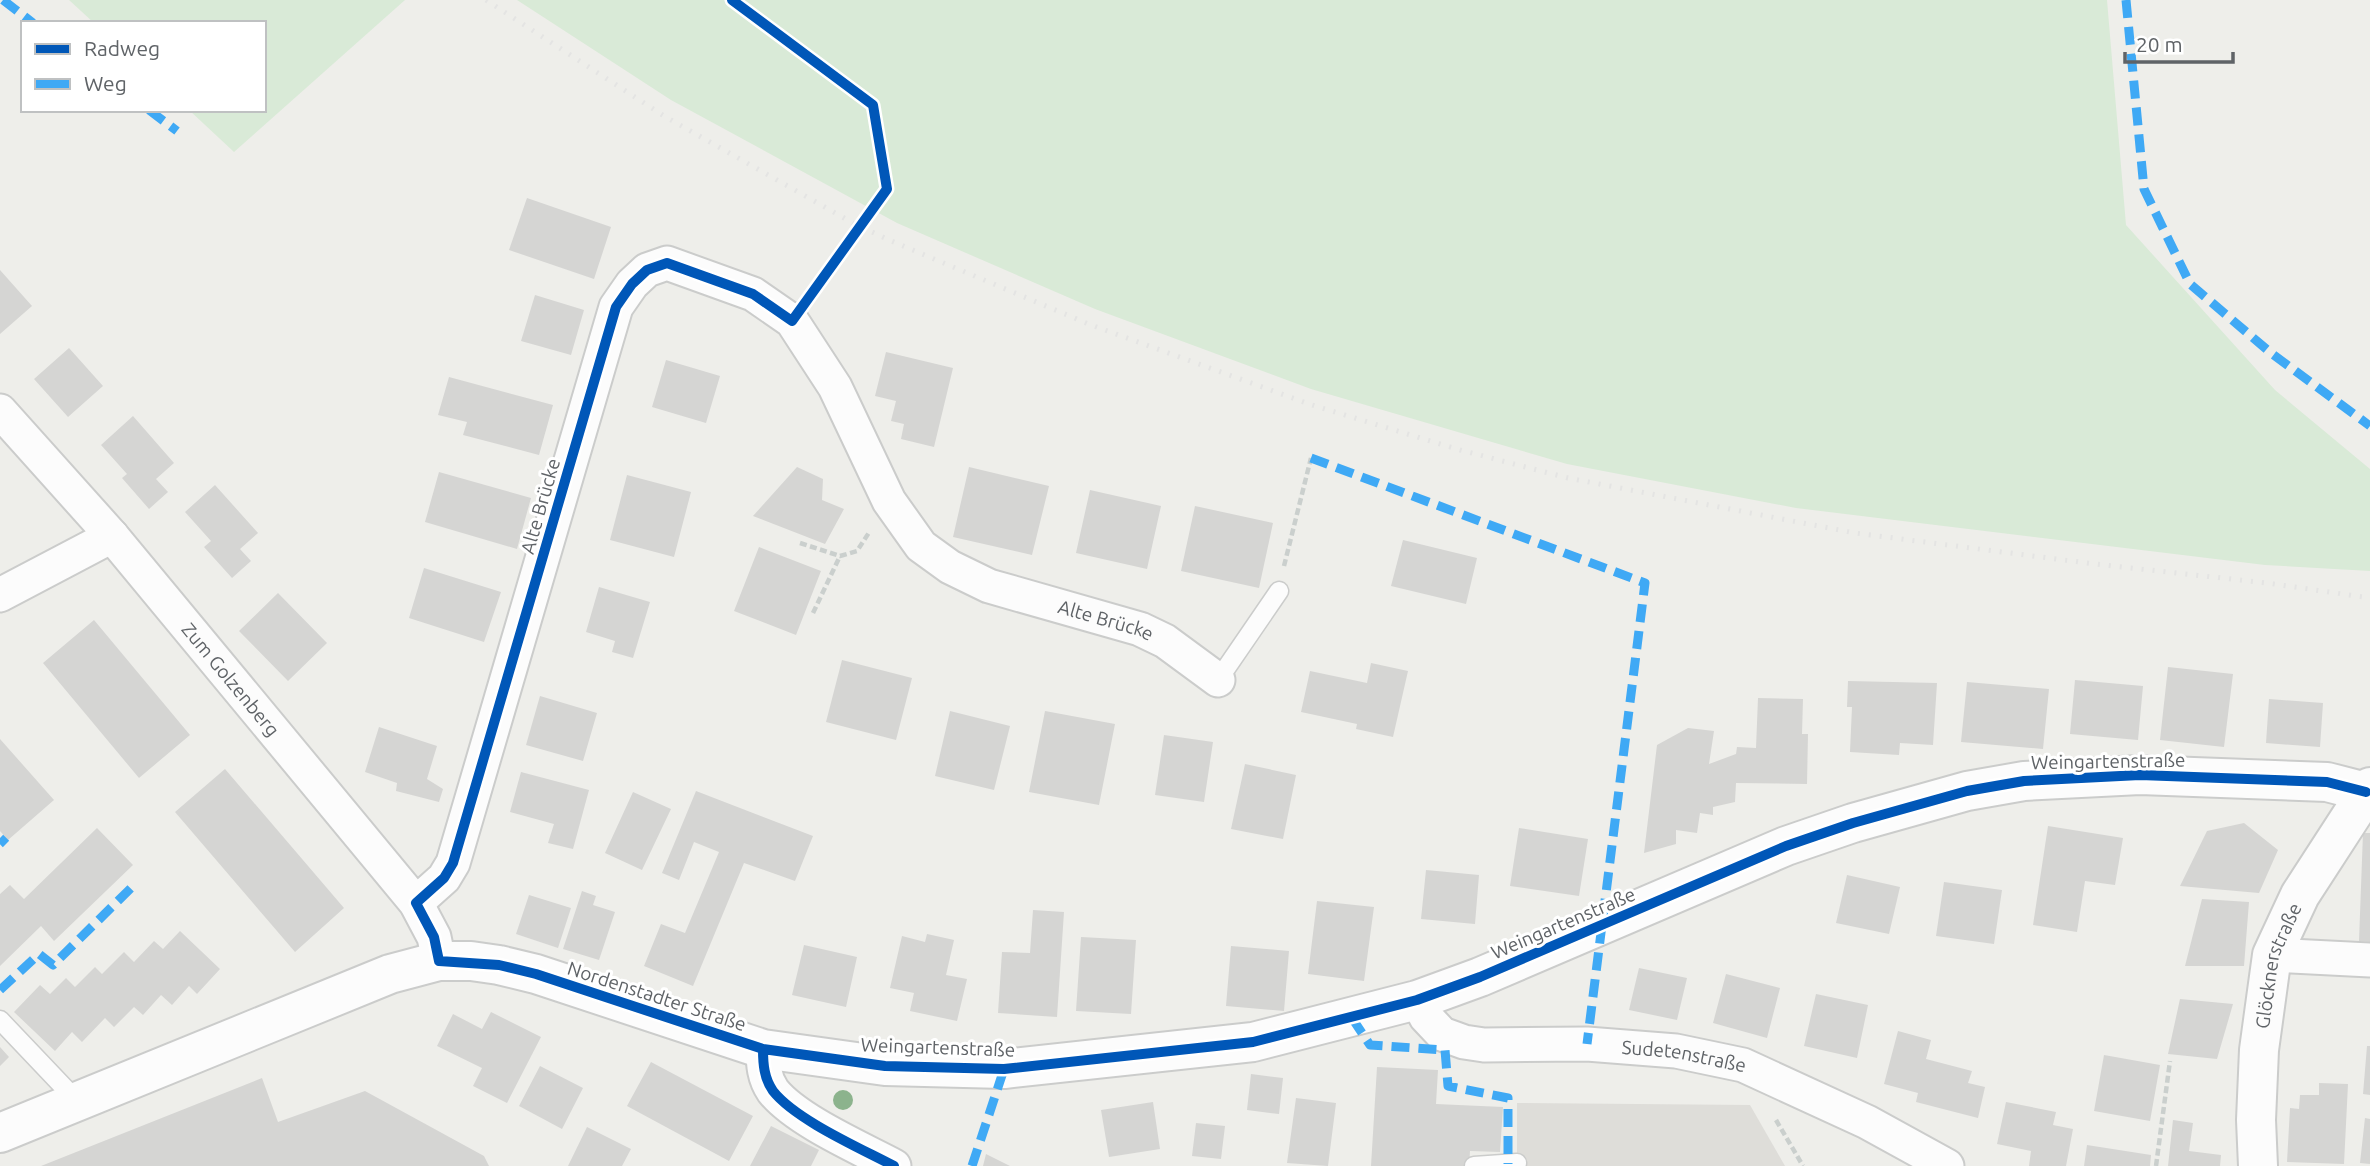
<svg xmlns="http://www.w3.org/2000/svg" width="2370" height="1166" viewBox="0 0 2370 1166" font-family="Ubuntu,sans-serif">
  <rect width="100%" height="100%" fill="#eeeeea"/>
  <path fill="#deddd9" d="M1517 1103 1750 1105 1785 1166H1517Z"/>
  <path fill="#d9ead7" d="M69 0H405L234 152 189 110H264V23H94Z
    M517 0H2107L2126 225 2275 390 2370 469V571L2265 565 1796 508 1567 464 1311 389 1095 309 897 223 671 100Z"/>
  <path fill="#d5d5d3" d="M527 198 611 227 594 279 509 250Z
    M0 270 32 306 0 334Z
    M535 295 584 310 571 355 521 341Z
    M69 348 103 386 68 417 34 379Z
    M886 352 953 368 934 447 901 439 904 424 891 421 896 401 875 396Z
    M666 360 720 376 706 423 652 407Z
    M449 377 553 405 539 455 463 435 467 422 438 415Z
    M133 416 174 463 156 479 168 492 149 509 122 478 127 474 101 445Z
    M797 467 823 479 822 500 844 509 825 544 753 516Z
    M969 467 1049 486 1032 555 953 537Z
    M439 472 531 498 517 549 425 522Z
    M627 475 691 492 674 557 610 540Z
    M215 485 258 533 240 549 251 561 232 578 204 547 211 541 185 512Z
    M1090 490 1161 506 1147 569 1076 553Z
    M1195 506 1273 523 1259 588 1181 571Z
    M1403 540 1477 558 1466 604 1391 586Z
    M759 547 821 571 796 635 734 611Z
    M424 568 501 592 484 642 409 618Z
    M599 587 650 602 633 658 612 652 615 641 586 632Z
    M278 593 327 643 288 681 239 631Z
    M94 620 190 735 139 778 43 663Z
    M842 660 912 678 896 740 826 722Z
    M1371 663 1408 671 1393 737 1356 729 1357 724 1301 712 1310 671 1367 683Z
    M2168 667 2233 674 2224 747 2160 740Z
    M2075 680 2143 686 2138 740 2070 734Z
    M1848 681 1937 683 1933 745 1900 743 1899 755 1850 752 1852 707H1847Z
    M1967 682 2049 689 2043 749 1961 742Z
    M540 696 597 713 583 761 526 745Z
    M1758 698 1803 699 1802 734H1808L1807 784 1736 783 1735 802 1713 807V815L1700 813 1697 833 1676 830V844L1644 853 1657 745 1688 728 1714 731 1709 764 1736 754 1737 747 1756 748Z
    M2269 699 2323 703 2320 747 2266 743Z
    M950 711 1010 726 994 790 935 776Z
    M1045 711 1115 724 1099 805 1029 792Z
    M379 727 437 746 427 779 443 789 439 802 396 791 397 783 365 772Z
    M1164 735 1213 742 1204 802 1155 795Z
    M0 739 54 800 8 840 0 831Z
    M1245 764 1296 775 1283 839 1231 829Z
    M225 769 344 908 295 952 175 812Z
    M521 772 589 790 573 849 548 843 554 824 510 812Z
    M696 791 813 836 795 881 744 863 693 986 644 966 661 924 685 933 719 852 694 842 679 880 662 873Z
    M633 792 671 809 642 870 605 853Z
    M2244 823 2278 850 2259 893 2180 886 2207 831Z
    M2048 826 2123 838 2115 885 2085 881 2077 932 2033 925Z
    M97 828 133 865 54 941 41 926 0 966V894L10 885 24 899Z
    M1519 828 1588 839 1579 896 1510 886Z
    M2363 833H2370V942L2359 941Z
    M1426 870 1479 875 1475 924 1421 919Z
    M1847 875 1900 887 1889 934 1836 923Z
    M1944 882 2002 890 1994 944 1936 936Z
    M582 891 596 896 593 905 615 912 599 960 563 949Z
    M529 895 571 908 558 948 516 934Z
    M2202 899 2249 902 2244 966H2185Z
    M1317 901 1374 907 1364 981 1308 974Z
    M1033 910 1064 912 1057 1017 998 1013 1002 952 1030 953Z
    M180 931 220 969 197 994 189 986 172 1005 161 995 143 1015 134 1007 114 1027 105 1018 82 1042 72 1032 55 1051 14 1012 40 985 50 994 66 978 75 987 95 967 102 974 124 952 134 962 154 941 163 949Z
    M927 934 954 940 946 975 967 979 957 1021 910 1011 914 993 890 988 902 936 925 942Z
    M1081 937 1136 940 1131 1014 1076 1011Z
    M804 945 857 957 846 1007 792 995Z
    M1231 946 1289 951 1284 1011 1226 1006Z
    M1639 968 1687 978 1677 1020 1629 1010Z
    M1726 974 1780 988 1767 1038 1713 1023Z
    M1816 994 1868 1005 1857 1058 1804 1046Z
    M2180 999 2233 1004 2217 1059 2168 1054Z
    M491 1012 541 1037 507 1103 473 1086 482 1068 437 1046 453 1014 482 1029Z
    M1898 1031 1931 1040 1926 1059 1972 1071 1968 1083 1985 1087 1978 1118 1916 1102 1918 1093 1884 1084Z
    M2367 1046H2370V1095L2363 1094Z
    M0 1047 9 1057 0 1066Z
    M2104 1055 2160 1065 2150 1121 2094 1111Z
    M651 1062 753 1116 729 1161 627 1106Z
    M540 1066 583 1088 562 1129 519 1106Z
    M1377 1067 1438 1070 1436 1104 1503 1107 1500 1152 1470 1151 1469 1166H1371Z
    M1251 1074 1283 1078 1279 1114 1247 1110Z
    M262 1078 278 1122 365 1091 484 1156 489 1166H41Z
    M2319 1083 2348 1084 2344 1164 2287 1162 2290 1108 2299 1109 2300 1095H2319Z
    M1296 1098 1336 1103 1328 1166 1287 1163Z
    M1153 1102 1160 1149 1109 1157 1101 1110Z
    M2006 1102 2056 1112 2053 1125 2073 1129 2066 1166H2029L2031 1151 1997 1144Z
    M2365 1118 2370 1119V1164L2360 1163Z
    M2173 1120 2193 1123 2189 1151 2221 1155 2220 1166H2168Z
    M1196 1123 1225 1126 1221 1159 1192 1156Z
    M771 1126 819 1150 811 1166H750Z
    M587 1127 631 1149 622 1166H568Z
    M2087 1145 2151 1155 2150 1166H2084Z
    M986 1154 1010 1166H983Z"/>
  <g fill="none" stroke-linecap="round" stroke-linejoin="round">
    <g stroke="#cbcccb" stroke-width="21">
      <path id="service" d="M1218 680 1279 591
        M0 1020 77 1101
        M1474 1166 1517 1163"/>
    </g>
    <g stroke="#cbcccb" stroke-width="37">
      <g id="minor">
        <path id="s1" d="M0 411 112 536 416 903 434 937 439 961"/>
        <path d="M0 595 112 536"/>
        <path id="s2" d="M416 903 444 878 453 863 616 307 632 284 647 270 667 263 753 294 792 321 835 387 889 501 921 546 950 567 989 586 1140 629 1165 641 1218 680"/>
        <path d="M2272 955 2370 960"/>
        <path id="s3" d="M1417 1000 1426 1017 1442 1034 1464 1042 1484 1045 1587 1044 1676 1051 1743 1065 1867 1122 1947 1166"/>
        <path d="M763 1049C763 1064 764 1078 773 1091 796 1120 860 1148 894 1166"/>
      </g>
    </g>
    <g stroke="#cbcccb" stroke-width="42">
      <path id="tertiary" d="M0 1133 390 974 439 961H471L499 965 536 974 763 1049 885 1066 1004 1069 1253 1042 1417 1000 1480 977 1786 846 1853 823 1967 791 2024 781 2140 775 2327 782 2366 792"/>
    </g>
    <g stroke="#cbcccb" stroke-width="42">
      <g id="secondary">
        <path id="s4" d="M2258 1166 2256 1120 2259 1050 2272 955 2300 895 2370 787"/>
      </g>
    </g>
    <path stroke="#cacfcd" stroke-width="4.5" stroke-dasharray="7 3.5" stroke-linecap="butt" d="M800 543 840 556 857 551 870 531
      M1284 566 1311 458
      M813 613 840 556
      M1776 1120 1803 1166
      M2156 1166 2170 1061"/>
    <use href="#service" stroke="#fcfcfc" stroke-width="18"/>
    <use href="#minor" stroke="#fcfcfc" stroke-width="33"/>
    <use href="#tertiary" stroke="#fcfcfc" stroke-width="38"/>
    <use href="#secondary" stroke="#fcfcfc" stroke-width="38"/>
    <path stroke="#e4e4e3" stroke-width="5" stroke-dasharray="2 9" stroke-linecap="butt" d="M486 0 664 116 853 223 889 240 1091 325 1312 405 1460 450 1568 478 1855 533 2095 564 2267 583 2370 598"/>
    <path stroke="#3fa9f5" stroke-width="9" stroke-dasharray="18 9" stroke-linecap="butt" d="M3 0 33 23
      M2126 0 2144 189 2190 284 2271 353 2370 426
      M149 110 177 131
      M1311 458 1645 583 1587 1044
      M0 838 6 844
      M0 990 39 954 53 965 133 886
      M1352 1018 1370 1045 1445 1050 1448 1086 1508 1098V1164
      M972 1166 1004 1069"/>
    <g stroke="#fff" stroke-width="15">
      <path id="cycleway" d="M732 0 873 105 887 189 792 321 753 294 667 263 647 270 632 284 616 307 453 863 444 878 416 903 434 937 439 961 499 965 536 974 763 1049 885 1066 1004 1069 1253 1042 1417 1000 1480 977 1786 846 1853 823 1967 791 2024 781 2140 775 2327 782 2366 792
        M763 1049C763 1064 764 1078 773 1091 796 1120 860 1148 894 1166"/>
    </g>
    <use href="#cycleway" stroke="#0057b8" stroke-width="10"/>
  </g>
  <circle fill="#8cb38d" cx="843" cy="1100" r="10"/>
  <g text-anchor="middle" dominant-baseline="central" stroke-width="6" stroke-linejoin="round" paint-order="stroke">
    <g font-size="19" fill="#5f6367" stroke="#fff">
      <text transform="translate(540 506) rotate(-74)">Alte Brücke</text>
      <text stroke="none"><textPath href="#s2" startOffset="1304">Alte Brücke</textPath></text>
      <text stroke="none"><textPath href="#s1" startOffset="354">Zum Golzenberg</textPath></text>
      <text transform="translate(2108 761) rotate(-1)">Weingartenstraße</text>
      <text transform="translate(1563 923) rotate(-23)">Weingartenstraße</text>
      <text stroke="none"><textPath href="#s4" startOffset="203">Glöcknerstraße</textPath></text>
      <text transform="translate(657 996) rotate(18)">Nordenstadter Straße</text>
      <text transform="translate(938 1047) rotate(2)">Weingartenstraße</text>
      <text stroke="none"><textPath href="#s3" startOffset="287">Sudetenstraße</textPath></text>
    </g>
  </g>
  <rect x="21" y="21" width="245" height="91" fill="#ffffff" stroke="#bfc1c2" stroke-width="2"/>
  <rect x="35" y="44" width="35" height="10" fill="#0057b8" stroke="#bfc1c2" stroke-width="2"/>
  <text x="84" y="56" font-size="21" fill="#5f6367">Radweg</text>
  <rect x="35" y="79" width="35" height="10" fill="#3fa9f5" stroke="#bfc1c2" stroke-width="2"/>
  <text x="84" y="91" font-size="21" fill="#5f6367">Weg</text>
  <path d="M2125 52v10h108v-10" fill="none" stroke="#5f6367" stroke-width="3.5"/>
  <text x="2136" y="52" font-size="21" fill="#5f6367" stroke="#ffffff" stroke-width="5" paint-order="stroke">20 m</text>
</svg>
